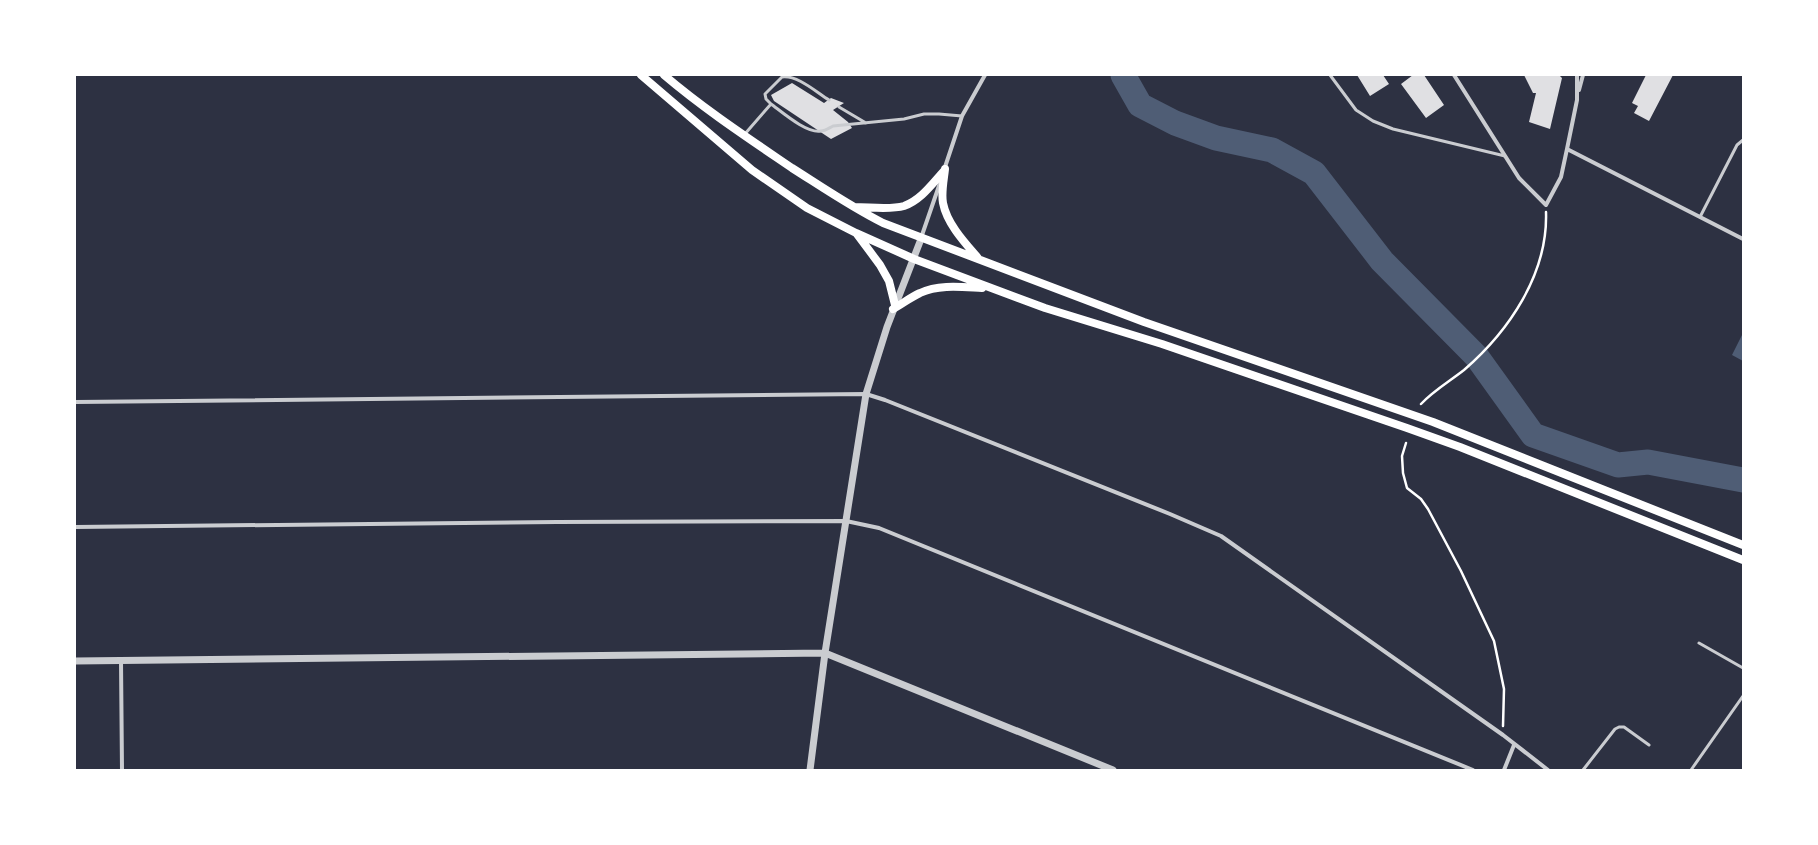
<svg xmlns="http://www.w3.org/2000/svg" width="1818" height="845" viewBox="0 0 1818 845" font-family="Jost,sans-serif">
  <rect width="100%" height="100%" fill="#2d3142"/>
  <path fill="#4f5d75" d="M1743 333V361L1732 355Z"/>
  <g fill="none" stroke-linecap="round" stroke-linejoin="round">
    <path stroke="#4f5d75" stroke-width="25" d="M1123 75 1140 105 1175 123 1216 138 1272 150 1314 173 1382 261 1477 357 1533 435 1618 465 1648 462 1743 480"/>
  </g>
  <path fill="#e0e0e3" d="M1357 75H1383L1389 84 1370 96Z
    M1413 75H1424L1444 105 1426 118 1401 84Z
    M1524 75H1559L1562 78 1550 129 1529 122 1536 93H1533Z
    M1646 75H1673L1649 121 1634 113 1638 106 1632 103Z
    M792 83 824 103 831 98 844 103 833 110 848 122 852 128 831 139 774 101 771 95Z"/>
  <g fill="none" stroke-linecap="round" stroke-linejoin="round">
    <path stroke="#fff" stroke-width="2.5" d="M1421 404C1433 391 1450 381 1464 370 1509 331 1548 274 1546 212
      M1406 443 1402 456 1403 473 1407 488 1421 499 1428 509 1461 571 1494 641 1504 689 1503 726"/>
    <path stroke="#caccd0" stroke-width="3" d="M1330 75 1356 110 1373 121 1393 129 1505 156
      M771 104 766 99 765 94 782 77C798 75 816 92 829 100
      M839 107 866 123
      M744 135 771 104C782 112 807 134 821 131 825 131 829 128 833 126L904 119 924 114H939L962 116
      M1700 217 1737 145 1743 140
      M1699 643 1743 668
      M1583 770 1615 729 1619 727H1624L1649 745
      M1691 770 1743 696"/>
    <path stroke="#caccd0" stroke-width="4" d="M1454 75 1519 178 1546 205 1561 177 1567 149
      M1577 75V100L1567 149 1743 239
      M1579 90 1583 75
      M944 170 962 116 985 75
      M921 238 941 180
      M75 402 866 394 885 400 1170 514 1221 536 1503 735 1548 770
      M75 527 557 522 846 521 879 528 1473 770
      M121 661 122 770
      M1504 770 1514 745"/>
    <path stroke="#caccd0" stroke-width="7" d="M75 661 825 653 1113 770
      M810 770 825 653 866 394 887 327 921 239"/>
    <path stroke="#fff" stroke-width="8" d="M641 75 752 170 807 208 856 233 914 259 1045 308 1162 344 1407 428 1460 447 1743 560
      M664 75C704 109 748 138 792 168 822 187 851 207 883 223L1144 322 1433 422 1743 545
      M945 169C944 179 941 193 943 203 947 224 965 243 978 258
      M855 207C870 207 890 210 904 206 921 200 932 184 944 171
      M857 234 880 265 889 281 895 305
      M893 309C902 304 911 297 920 293 939 284 962 287 982 288"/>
  </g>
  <rect width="1818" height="845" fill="none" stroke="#ffffff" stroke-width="152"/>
</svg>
